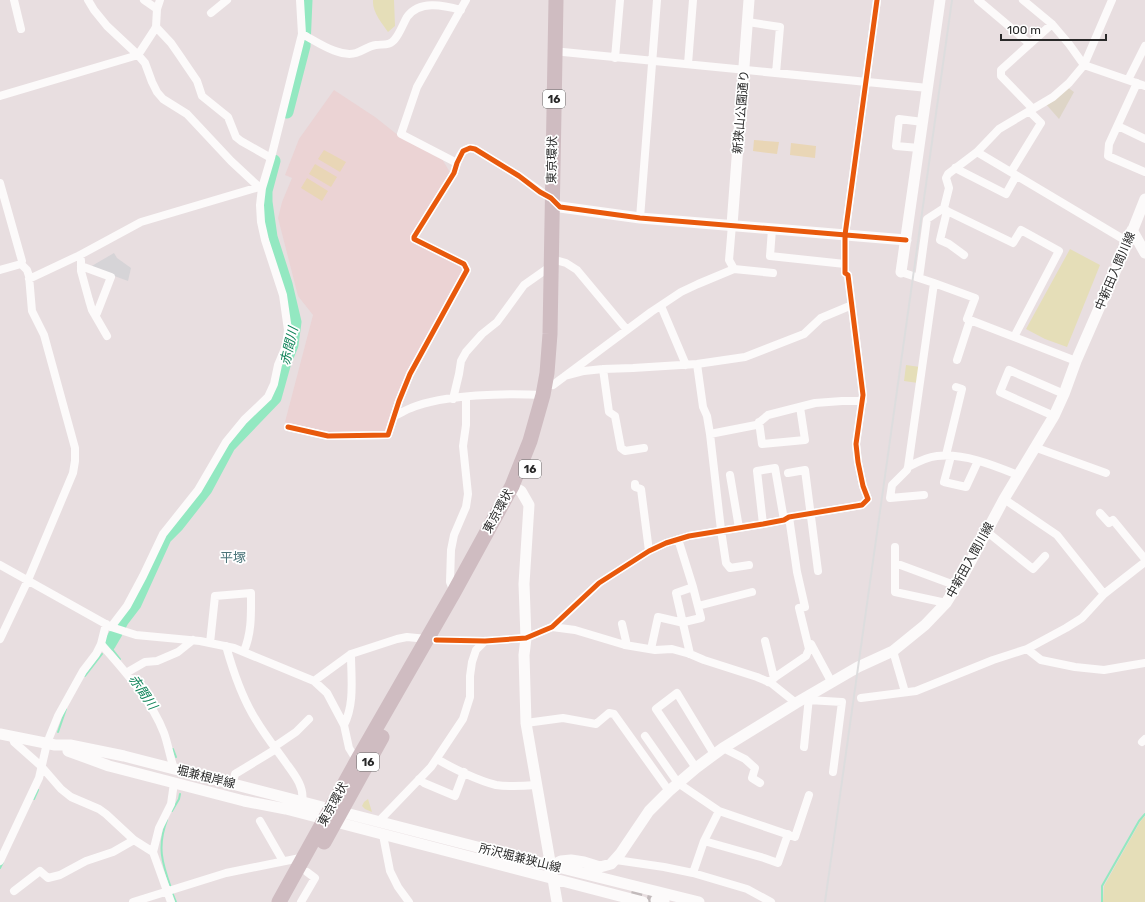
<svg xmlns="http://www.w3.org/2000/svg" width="1145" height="902" viewBox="0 0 1145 902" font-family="Rubik,'Noto Sans JP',sans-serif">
  <rect width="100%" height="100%" fill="#e8dee0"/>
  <path fill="#d6d4d7" d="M114 253 117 258 131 268 128 281 90 267Z"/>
  <path fill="#ebd3d4" d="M334 90 375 117 399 136 442 159 451 174 411 239 462 266 464 270 409 373 388 430 384 433 328 434 300 428 285 422 313 315 298 296 278 218 282 202 292 178 285 175 299 139Z"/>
  <path fill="#e5deb8" d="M373 0H394L395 26 388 32C382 23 372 12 373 0Z
    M1070 249 1100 265 1067 347 1045 339 1026 329Z
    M906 365 920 367 918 383 904 381Z
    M368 799 372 812 365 809 362 806 364 802Z
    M1145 816V902H1103L1104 886 1140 822Z"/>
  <path fill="#ded5c7" d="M1067 87 1074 92 1059 119 1045 103Z"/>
  <path fill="#e9d6b6" d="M754 140 779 142 777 154 753 151Z
    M791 143 816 146 815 158 790 155Z
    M324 150 346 162 340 172 318 159Z
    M315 164 337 177 331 187 309 174Z
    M307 178 328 191 322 201 301 188Z"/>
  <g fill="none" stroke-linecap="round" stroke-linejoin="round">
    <path stroke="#93e8c1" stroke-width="2" d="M109 645 120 659
      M85 676 102 654
      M58 732 66 709
      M173 749 176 757
      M34 799 38 790
      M172 811 179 799 180 794
      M167 820C157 846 162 863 171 888
      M0 868 3 862
      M172 892 176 902
      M1102 902V886L1139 821 1145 814"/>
    <path stroke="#93e8c1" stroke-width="13" d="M287 112 304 46 306 0
      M120 625 122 621 135 604 165 538 177 526 206 489 229 446 275 398 285 362 292 345 295 322 286 284 271 237 266 202V191L274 161
      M109 645 116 633"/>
    <path stroke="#c2babb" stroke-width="11" stroke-dasharray="11 5.5" stroke-linecap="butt" d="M631 894 656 900"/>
    <path stroke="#fcfafa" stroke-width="8" d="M14 0 21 29
      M88 0 94 10 107 26 138 55 145 63 152 82 157 92 163 99 187 114 231 161 259 187 262 188
      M144 0 157 9
      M978 0 1030 44
      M1023 0 1052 24 1069 44 1084 65 1145 86
      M211 13 227 0
      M748 22 780 27 776 73
      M156 27 171 43 180 56 197 81 202 96 228 117 236 137 241 141 271 158
      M302 34C316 41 339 58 356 53 363 51 368 46 376 45 383 44 390 46 395 39 400 33 403 24 407 17 419 0 443 5 461 10
      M563 52 928 88
      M615 58 620 0
      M688 64 693 0
      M1128 80 1145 46
      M1137 83 1109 144 1108 156 1145 172
      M0 96 138 55 153 32 156 27 157 9 160 0
      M1033 109 1001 76V70L1052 24
      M1118 126 1145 139
      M919 148 896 146 899 119 923 122
      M977 152 1128 242
      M457 163 401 134 417 87 466 0
      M955 168 1006 194 1016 176
      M1011 172 1041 123 1029 111
      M0 183 22 261 21 264 27 270 29 276 32 311 44 335 75 448V461L73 473 28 580 0 639
      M944 208 949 188 946 178 948 174 977 152 999 129 1053 97 1069 83 1084 65 1112 0
      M947 211 940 240 949 244 964 255
      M640 218 657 0
      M732 225 729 260 734 269
      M772 229 770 256 845 264
      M80 255 81 261V271L89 300 92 310 107 336
      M559 261 566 263 577 270 627 330
      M81 266 111 277 97 313 95 315
      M0 270 21 264
      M901 272 934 283 975 298 967 319 970 320 957 360
      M919 278 927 219 944 208 947 211 1013 243 1021 230 1059 251 1014 337
      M29 279 80 255 141 222 259 187
      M661 306 686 365
      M970 320 1076 361
      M697 364 703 407 707 416 710 434 721 530 726 563 730 568 749 565
      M603 369 609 412 615 416 621 448 625 451 644 448
      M565 376 584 371 603 369 633 368 697 364 745 357 804 334 821 318 852 305
      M553 385 651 312 681 292 698 284 734 269 773 273
      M453 399 459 374 461 361 466 352 482 334 497 322 524 285 551 266
      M394 416C400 414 405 410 411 408 445 394 507 393 543 395
      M1054 416 1000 392 1009 370 1064 394
      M759 422 762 444 805 440 800 407
      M288 427 328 436 388 435 399 401 410 374 467 270 464 264 414 239V237L454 173C457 164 459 150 470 148L475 149 519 176 553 200
      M710 434 756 425 768 415 815 403 842 401H863
      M1034 447 1106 473
      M946 455 962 389 956 387
      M951 456 944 482 966 487 978 461
      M908 467 934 283
      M788 473 805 470 818 571
      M730 475 739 528
      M635 484V487L641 489 649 551
      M924 495 890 498 892 485 907 470 908 467C917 462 927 457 937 456 964 453 993 465 1018 475
      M1004 499 1057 535 1104 594
      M1100 513 1109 523 1113 520 1145 559
      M763 524 757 471 775 468 784 520
      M986 531 1033 569 1045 556
      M678 539 693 587 676 593 690 654
      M895 547V563
      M0 565 111 627 136 635 200 641 234 648 314 681 327 693 344 725 349 748 357 761
      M454 592 450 582 451 550 454 535 466 507 468 494 463 446 466 425V397
      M946 603 895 592V563L957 586
      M698 606 752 592
      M684 622 701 618 693 587
      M622 624 626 641 625 645
      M111 627 127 606 143 576 163 534 198 490 226 442 244 420 268 397 274 384 278 365 286 346 288 330 283 295 265 240 261 222 260 205 262 188 271 158 302 34 300 0
      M552 627 575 630 625 645 655 650 672 649 690 654 704 660 757 677 771 683 796 703
      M436 640 485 641 526 638 552 627 599 583 649 551 666 543 689 536 763 524 784 520 789 517 862 505 868 499 863 486 858 462 856 444 863 395 848 275 845 273V235L877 0
      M765 641 774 678
      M210 643 215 596 251 593C251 613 252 632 244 651
      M101 644C123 669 152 701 164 733 168 744 170 757 174 769
      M808 645 811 644 832 683
      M226 646C233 671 242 698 256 720 265 735 276 749 286 763 294 774 305 787 302 802
      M651 649 658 617 684 623
      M1027 649 1041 660 1075 667 1104 670 1145 663
      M893 651 905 692
      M126 673 145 662 157 661 178 652 193 640
      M314 681 351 654 397 639 407 637 427 639
      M768 682 806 656 809 649 799 608 805 607 797 572 789 517
      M861 698 916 691 993 660 1027 649 1066 628 1082 618 1104 594 1145 562
      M808 700 842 702 833 772
      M526 723 563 718 596 724 609 713 614 714 669 791
      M344 725C355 703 351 678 351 654
      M12 736 14 742 41 766 61 789 71 797 99 809 106 814 134 840 153 852 171 902
      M645 736 678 783 719 811 795 837 809 795
      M1142 742 1145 739
      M274 747 296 732 309 719
      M804 747 809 697
      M723 748 745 759 755 768 752 778 760 783
      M437 759C452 768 479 781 496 785 510 787 523 786 537 785
      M696 768 656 709 677 693 714 754
      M419 779 424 783 455 796 464 772
      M233 783 235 774 276 749
      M260 821 283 861
      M379 821 431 767 463 719 470 697V676L472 662 476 650 485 641
      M383 835 390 871 398 887 409 902
      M704 841 764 858 778 863 788 834
      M153 852 159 828 171 804 174 783
      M616 860 664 867 693 873 747 889 771 902
      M0 861 39 778 47 743 58 716 83 671 96 654 101 644 106 624
      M693 873 704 841 719 811
      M14 891 40 871 48 878 60 875 86 861 113 852 134 840
      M133 902 226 873 305 857
      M301 902 315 878 307 872"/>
    <path stroke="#fcfafa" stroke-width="11" d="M560 207 640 218 906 240
      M732 225 749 0
      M1132 230 1145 253
      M901 272 940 0
      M512 486 521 491 529 505 524 584 526 638 524 655 526 723 557 902
      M0 734 55 745H70L77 747
      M70 745 124 756 489 850 699 902
      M68 751 109 766 244 801 286 809 643 902
      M551 866 561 861 571 860 584 862 600 867 611 864 620 854 649 811 669 791 696 768 723 748 796 703 858 667 893 651 925 625 946 603 964 574 1004 499 1054 416 1064 394 1076 361 1128 242 1145 199
      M656 900 664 902"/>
    <path stroke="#cfbcc1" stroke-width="15" d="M324 842 382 737
      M279 902 357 761 454 592 512 486 530 441 543 395 547 373 550 334 556 0"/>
    <path stroke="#ddddde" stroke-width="2" d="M825 902 952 0"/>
    <g stroke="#fff" stroke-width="8">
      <path id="cycleway" d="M288 427 328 436 388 435 399 401 410 374 467 270 464 264 414 239V237L454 173 457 163 463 151 470 148 475 149 519 176 540 192 551 198 560 207 640 218 906 240
        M436 640 485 641 526 638 552 627 599 583 649 551 666 543 689 536 763 524 784 520 789 517 862 505 868 499 863 486 858 462 856 444 863 395 848 275 845 273V235L877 0"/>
    </g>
    <use href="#cycleway" stroke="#e8590c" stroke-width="5"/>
  </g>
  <g text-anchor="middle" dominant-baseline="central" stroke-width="3.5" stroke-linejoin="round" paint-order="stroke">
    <g fill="#fff" stroke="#696969" stroke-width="1">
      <rect x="543" y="90" width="22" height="18" rx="3"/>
      <rect x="519" y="460" width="22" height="18" rx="3"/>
      <rect x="357" y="753" width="22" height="18" rx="3"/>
    </g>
    <g font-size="11" font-weight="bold" fill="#292929">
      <text x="554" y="99">16</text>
      <text x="530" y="469">16</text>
      <text x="368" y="762">16</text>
    </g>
    <g font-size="12" fill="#292929" stroke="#fff">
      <text transform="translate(741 112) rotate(-85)">新狭山公園通り</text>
      <text transform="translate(552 160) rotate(-89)">東京環状</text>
      <text transform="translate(1115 271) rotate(-67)">中新田入間川線</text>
      <text transform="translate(498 511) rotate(-61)">東京環状</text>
      <text transform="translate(970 560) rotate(-61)">中新田入間川線</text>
      <text transform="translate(206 777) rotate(14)">堀兼根岸線</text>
      <text transform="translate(333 804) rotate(-61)">東京環状</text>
      <text transform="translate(520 858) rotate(14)">所沢堀兼狭山線</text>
    </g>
    <g font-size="13" font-style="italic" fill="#0f8358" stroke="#fff">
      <text transform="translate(289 346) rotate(-77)">赤間川</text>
      <text transform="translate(143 692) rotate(55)">赤間川</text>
    </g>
    <g font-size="13" fill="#4a7479" stroke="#fff">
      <text x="233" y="557">平塚</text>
    </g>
  </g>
  <path d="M1001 34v6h105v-6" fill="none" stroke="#292929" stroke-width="2"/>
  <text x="1007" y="34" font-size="12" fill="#292929" stroke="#ffffff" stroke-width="3" paint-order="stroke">100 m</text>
</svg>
